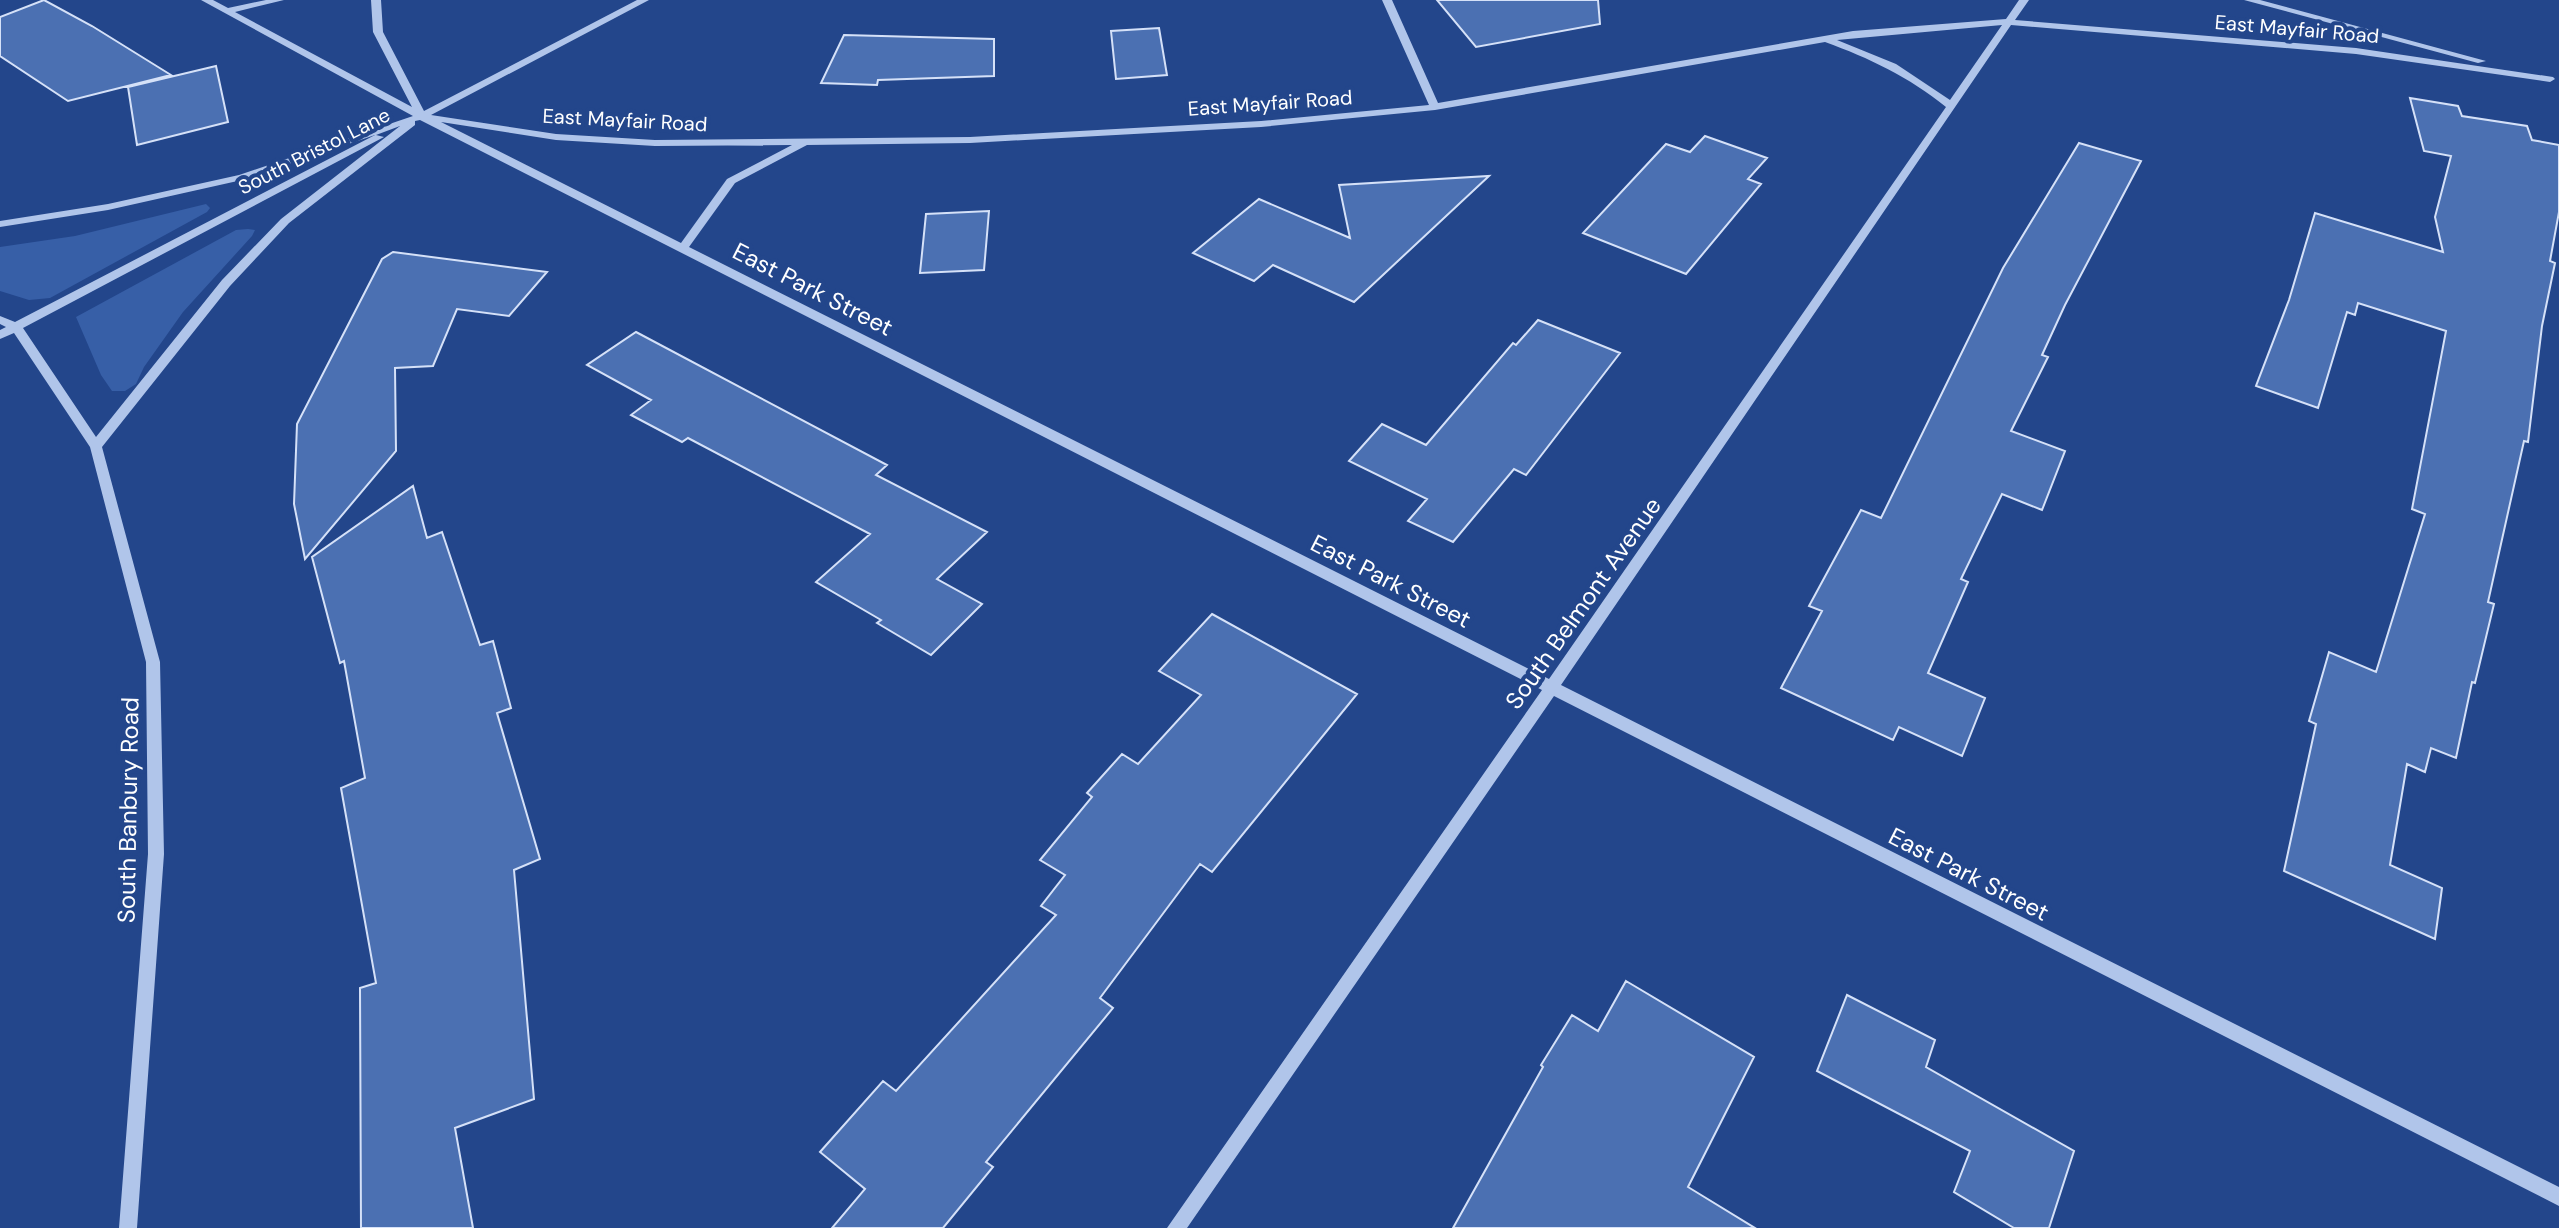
<svg xmlns="http://www.w3.org/2000/svg" width="2559" height="1228" viewBox="0 0 2559 1228" font-family="'DM Sans',sans-serif">
  <rect width="100%" height="100%" fill="#23468b"/>
  <path fill="#375fa7" d="M206 204 210 208 207 212 50 298 29 300 0 291V247L75 236Z
    M248 229 255 230 252 236 183 312 144 367 136 384 125 391H112L101 375 76 317 236 230Z"/>
  <path fill="#4b70b2" stroke="#d5e1f8" stroke-width="2" d="M44 0 92 26 171 75 68 101 0 56V17Z
    M1437 0H1598L1600 24 1476 47Z
    M1159 28 1167 75 1116 79 1111 31Z
    M844 35 994 39V76L878 80 877 85 821 83Z
    M216 66 228 122 137 145 128 87Z
    M2410 98 2458 106 2462 116 2527 126 2532 140 2559 145V212L2550 261 2555 263 2542 326 2528 442 2524 441 2488 602 2494 604 2475 683 2472 682 2456 758 2431 748 2425 772 2407 764 2390 865 2442 888 2435 939 2284 871 2316 724 2309 721 2329 652 2376 672 2425 514 2412 509 2446 331 2358 303 2355 315 2347 312 2318 408 2256 386 2289 300 2315 213 2443 252 2435 217 2451 156 2424 151Z
    M1705 136 1767 158 1748 179 1761 184 1686 274 1583 233 1666 144 1690 152Z
    M2079 143 2141 161 2065 305 2042 355 2048 357 2011 431 2065 451 2042 510 2002 494 1961 579 1968 582 1928 673 1985 698 1962 756 1899 727 1893 740 1781 688 1822 611 1809 606 1861 510 1881 518 2003 268Z
    M1489 176 1354 302 1273 265 1254 281 1193 253 1259 199 1350 238 1339 185Z
    M989 211 984 270 920 273 926 214Z
    M393 252 547 272 509 316 457 309 433 366 395 368 396 451 305 559 294 504 297 424 382 259Z
    M1538 320 1620 353 1526 475 1514 469 1453 542 1408 521 1427 499 1349 461 1382 424 1426 445 1513 343 1516 345Z
    M636 332 887 465 876 475 987 532 937 579 982 604 931 655 877 623 881 620 816 582 870 534 688 438 682 442 631 415 651 400 587 365Z
    M413 486 427 538 442 532 480 645 493 641 511 708 497 713 540 859 514 870 534 1099 455 1128 473 1228H361L360 988 376 983 341 788 365 778 344 661 340 663 312 557Z
    M1212 614 1357 694 1212 872 1200 864 1100 998 1113 1008 986 1162 993 1167 943 1228H832L865 1189 820 1152 883 1081 896 1091 1056 915 1041 906 1065 875 1040 860 1092 797 1087 793 1122 754 1138 764 1201 695 1159 671Z
    M1626 981 1754 1057 1688 1187 1755 1228H1453L1543 1067 1541 1065 1572 1015 1598 1031Z
    M1847 995 1935 1040 1926 1067 2074 1151 2049 1228H2014L1954 1192 1970 1151 1817 1071Z"/>
  <g fill="none" stroke-linecap="round" stroke-linejoin="round">
    <path fill="#b0c5ea" fill-rule="evenodd" d="M201 0H213L228 8 266 0H284L235 12 412 107 373 32 371 0H381L383 32 424 111 637 0H649L431 115 556 134 655 140 970 137 1261 121 1429 105 1382 0H1392L1438 103 1853 31 2006 19 2019 0H2029L2015 20 2356 48 2553 77 2555 79 2550 82 2356 54 2011 25 1561 685 2559 1187V1206L1554 696 1187 1228H1167L1542 690 420 120 415 121V125L289 223 230 286 102 447 160 662 164 854 137 1228H119L148 854 146 662 90 447 14 333 0 339V330L6 327 0 324V316L15 322 375 135 242 180 108 210 0 227V221L108 204 239 175 413 116ZM2002 25 1950 100 1896 64 1837 40ZM1825 42C1869 58 1909 77 1946 107L1549 679 689 247 735 183 807 145 970 143 1261 127 1435 110ZM441 122 556 140 655 146 792 145 727 179 681 243ZM400 126 281 219 222 280 96 437 23 328 384 137 376 135Z
      M2244 0H2260L2486 61 2478 63Z"/>
  </g>
  <g text-anchor="middle" dominant-baseline="central" stroke-width="8" stroke-linejoin="round" paint-order="stroke">
    <g font-size="20" fill="#fff" stroke="#23468b">
      <text transform="translate(2297 29) rotate(5)">East Mayfair Road</text>
      <text transform="translate(1270 103) rotate(-4)">East Mayfair Road</text>
      <text transform="translate(625 120) rotate(3)">East Mayfair Road</text>
      <text transform="translate(314 151) rotate(-27)">South Bristol Lane</text>
    </g>
    <g font-size="24" fill="#fff" stroke="#23468b">
      <text transform="translate(813 289) rotate(27)">East Park Street</text>
      <text transform="translate(1391 581) rotate(27)">East Park Street</text>
      <text transform="translate(1583 603) rotate(-55)">South Belmont Avenue</text>
      <text transform="translate(128 810) rotate(-89)">South Banbury Road</text>
      <text transform="translate(1969 874) rotate(27)">East Park Street</text>
    </g>
  </g>
</svg>
